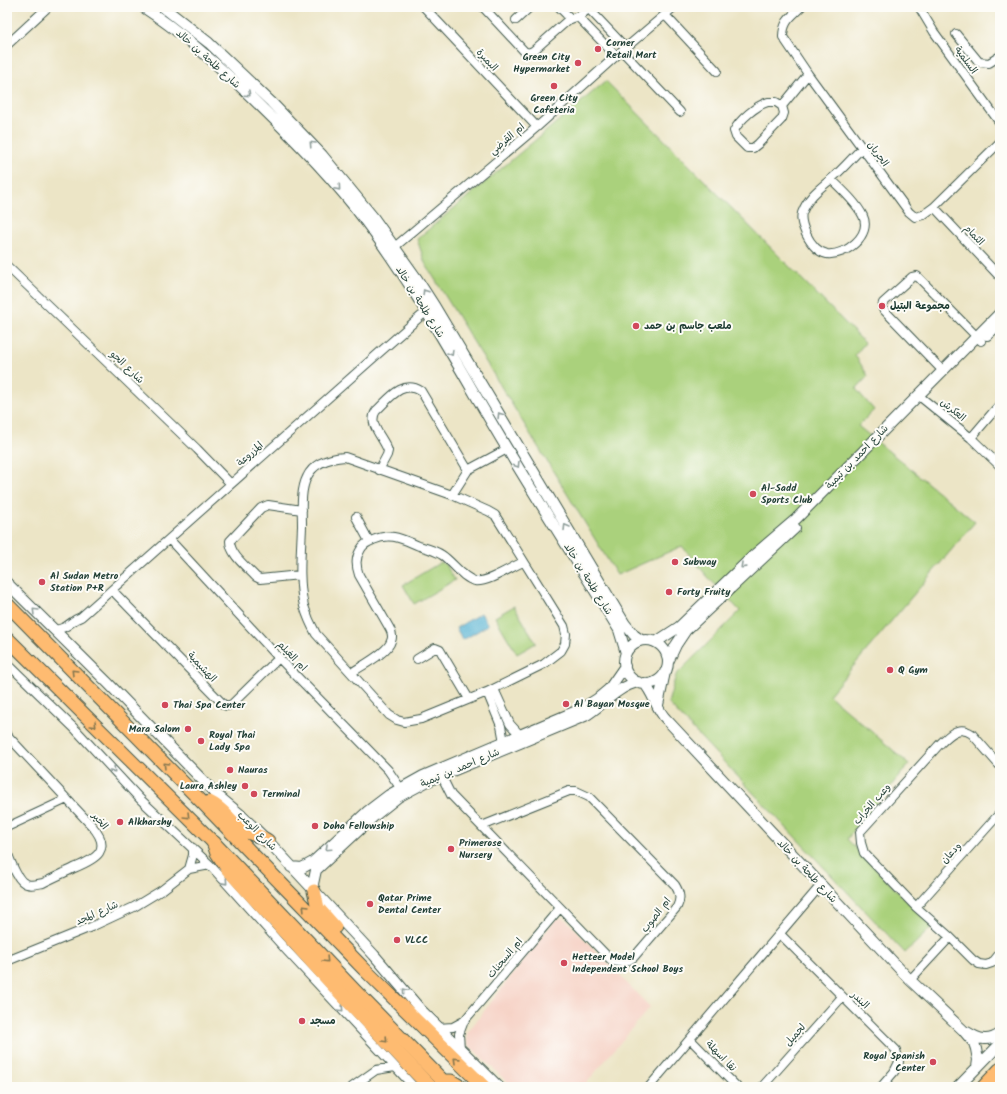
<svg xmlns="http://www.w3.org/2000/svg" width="1007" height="1094" viewBox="0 0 1007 1094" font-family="Kalam,'Playpen Sans Arabic',sans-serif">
  <rect width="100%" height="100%" fill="#fdfcf7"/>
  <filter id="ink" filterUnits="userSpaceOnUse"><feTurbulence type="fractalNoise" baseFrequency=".025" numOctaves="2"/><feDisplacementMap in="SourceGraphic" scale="8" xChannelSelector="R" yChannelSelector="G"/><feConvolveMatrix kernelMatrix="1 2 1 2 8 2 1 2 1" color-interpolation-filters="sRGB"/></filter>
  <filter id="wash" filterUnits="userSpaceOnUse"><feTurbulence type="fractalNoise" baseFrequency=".012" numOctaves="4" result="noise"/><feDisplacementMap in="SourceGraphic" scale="16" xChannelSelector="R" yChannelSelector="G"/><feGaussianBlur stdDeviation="0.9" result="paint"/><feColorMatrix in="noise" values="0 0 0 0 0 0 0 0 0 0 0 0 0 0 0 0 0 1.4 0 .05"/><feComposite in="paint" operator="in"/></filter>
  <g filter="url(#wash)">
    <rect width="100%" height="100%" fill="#ece5c6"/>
    <path fill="#f6d1c5" d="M564 918 650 1007 583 1087H512L467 1043V1033L556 919Z"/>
    <path fill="#aad17b" stroke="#648758" d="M606 81 865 343 855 355 868 376 856 389 874 410 858 426 975 522 829 695 909 764 847 839 932 927 905 953 668 703 676 675 740 611 707 576 682 546 617 575 425 263 417 239Z
      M441 562 446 565 455 580 414 604 403 585Z
      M514 606 536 643 517 654 495 617Z"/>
    <path fill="#55b2d3" stroke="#3a7884" d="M481 613 488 625 463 640 456 628Z"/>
  </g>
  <g filter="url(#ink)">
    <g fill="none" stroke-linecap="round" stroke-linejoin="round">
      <g stroke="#3e564a" stroke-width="10">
        <path id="minor" d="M424 7 537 127
          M483 7 524 51 528 53 533 51 568 20 581 15 591 7
          M559 7 570 18
          M801 7C791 17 783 21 783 37L808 74 909 212 915 217 923 215 934 207 1000 142
          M919 7 934 32 1000 123
          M589 9 626 48
          M665 15 717 71
          M578 17 616 56
          M516 20 530 7
          M956 34 979 62 989 63 1000 56
          M7 45 48 7
          M622 51 680 112
          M768 102H776L782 106 784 113 782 119 758 144 753 148H747L736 137 734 131C739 120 757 105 768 102Z
          M782 106 808 74
          M831 179C842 190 856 202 863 216 872 235 846 256 827 254 817 252 810 242 806 234 803 227 800 220 802 213 808 197 819 189 831 179 842 170 852 158 862 148
          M934 207 1000 277
          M391 250 537 127 616 56 674 7
          M7 266 197 449 231 484
          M942 370 883 309 882 306 883 303 912 277 917 276 981 341
          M918 395 971 438 1000 466
          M971 438 1000 404
          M345 457 452 495 488 511 495 515 564 626 566 634 565 644 561 651 544 664 487 692 421 719 404 722 397 720 389 715 316 634C311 625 307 616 304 606 298 580 301 553 302 526 302 511 300 491 307 477 314 462 330 458 345 457Z
          M379 470 387 455 388 451C384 438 367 424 376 411 389 399 402 379 421 391L468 470
          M452 495 468 470 507 449
          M356 517 369 541
          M169 539 279 658 388 770 403 792
          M300 575 260 579 256 577C247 567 230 555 230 541L261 508 268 505 302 510
          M112 590 224 705 227 706 232 704 279 658
          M54 630C70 628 69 621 81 617L380 352 421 316 431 309
          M417 659 435 648 440 650 469 699
          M7 663 76 730 140 799 210 865 287 951 414 1087
          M351 673C361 666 388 653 391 641 393 637 392 633 390 629L359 575C356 566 355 558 361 549 363 545 368 542 373 540 391 532 402 539 419 546 426 548 435 550 442 555 453 562 462 578 475 581 488 583 511 567 523 562
          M494 689 510 724 520 735
          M487 692 501 726 504 742
          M7 735 92 826C113 850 96 859 74 868 64 873 53 878 43 883 38 884 31 886 27 884 17 882 11 861 7 852
          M1000 766 972 734C958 724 948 736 938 746L860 832 861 843 864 853 916 907 950 937 973 960 979 964 986 965 992 963 1000 953
          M439 771 451 795 612 961 624 963 634 957 677 907C681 899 680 893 675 885L589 797 576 791H569L482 826
          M7 827 67 799
          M189 869 193 855V848
          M916 907 1000 813
          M780 934 896 1050 899 1062 894 1072 881 1087
          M7 961 91 927 134 907 162 890 189 869 210 865
          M910 980 950 937
          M438 1028 453 1027 464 1021
          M690 1039 737 1087
          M460 1049 459 1034 464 1021 560 908
          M352 1087 376 1070 395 1067
          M649 1087 821 885
          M762 1087 842 997"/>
      </g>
      <g stroke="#3e564a" stroke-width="12">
        <path id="tertiary" d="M143 7C180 31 212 60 244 90 283 128 322 166 356 209 414 283 458 367 506 447 543 509 582 569 619 630L626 653
          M163 7 209 43 271 102 322 155 373 217 417 279 435 307 625 624 634 635 641 640
          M987 335 1000 323
          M7 583 108 683 216 794 240 814 268 841 374 955 420 1009 499 1087
          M624 662a22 22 0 1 1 44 0a22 22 0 1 1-44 0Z
          M656 642 679 627 754 555 796 519 1000 313
          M668 662 676 645 686 630 795 528
          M644 683C654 694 656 709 666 719L910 980 963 1030 974 1043 976 1049 978 1060 977 1067
          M658 705 665 672
          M291 867 302 868 313 862 368 811 389 795 423 776 581 709 597 699 609 689 625 666
          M314 891 313 884 316 870 373 817 398 797 426 782 585 716C603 705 617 687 638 682
          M967 1032C980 1040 988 1042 1000 1034
          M958 1087 1000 1044"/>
      </g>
      <g stroke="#3e564a" stroke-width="15">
        <path id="primary" d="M7 604 200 800 364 969 484 1087
          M7 638 214 843 355 991 449 1087
          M209 802C224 809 228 819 240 828 249 834 260 835 268 841
          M314 891 318 908 335 927
          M443 1081H451L461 1087"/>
      </g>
      <g stroke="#3e564a" stroke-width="16">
        <path id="trunk" d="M214 843 217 852 228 869 336 988 430 1087
          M984 1087 1000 1070"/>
      </g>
      <use href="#minor" stroke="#fff" stroke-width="8"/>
      <use href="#tertiary" stroke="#fff" stroke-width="10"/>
      <use href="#primary" stroke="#febb71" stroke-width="13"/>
      <use href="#trunk" stroke="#febb71" stroke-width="14"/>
    </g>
    <defs><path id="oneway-chevron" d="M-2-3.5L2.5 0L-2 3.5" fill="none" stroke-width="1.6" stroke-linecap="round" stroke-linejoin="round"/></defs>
    <g stroke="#8f9e9a">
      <use href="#oneway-chevron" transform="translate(248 94) rotate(43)"/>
      <use href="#oneway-chevron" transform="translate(312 144) rotate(-133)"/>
      <use href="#oneway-chevron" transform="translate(338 188) rotate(49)"/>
      <use href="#oneway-chevron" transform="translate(425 292) rotate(-122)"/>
      <use href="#oneway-chevron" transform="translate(451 353) rotate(59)"/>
      <use href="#oneway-chevron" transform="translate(500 415) rotate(-122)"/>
      <use href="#oneway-chevron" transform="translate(517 465) rotate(58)"/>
      <use href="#oneway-chevron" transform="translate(566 527) rotate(-121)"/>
      <use href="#oneway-chevron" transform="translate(743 566) rotate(136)"/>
      <use href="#oneway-chevron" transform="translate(35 611) rotate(-135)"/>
      <use href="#oneway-chevron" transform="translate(113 770) rotate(47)"/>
      <use href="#oneway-chevron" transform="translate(328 848) rotate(137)"/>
      <use href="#oneway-chevron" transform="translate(225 882) rotate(48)"/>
      <use href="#oneway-chevron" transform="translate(405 991) rotate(-131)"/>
      <use href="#oneway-chevron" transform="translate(341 1009) rotate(47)"/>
    </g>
    <g stroke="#83764f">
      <use href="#oneway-chevron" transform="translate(74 672) rotate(-135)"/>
      <use href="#oneway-chevron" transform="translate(94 725) rotate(45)"/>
      <use href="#oneway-chevron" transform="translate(166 765) rotate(-135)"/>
      <use href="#oneway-chevron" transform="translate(187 816) rotate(45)"/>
      <use href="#oneway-chevron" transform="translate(305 908) rotate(-134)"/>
      <use href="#oneway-chevron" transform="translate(326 960) rotate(46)"/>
      <use href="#oneway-chevron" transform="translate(385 1040) rotate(47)"/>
      <use href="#oneway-chevron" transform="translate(456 1060) rotate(-136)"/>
    </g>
  </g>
  <g fill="#d1495b" stroke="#fdfcf7" stroke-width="1.5">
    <circle cx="598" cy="49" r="4"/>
    <circle cx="578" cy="63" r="4"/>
    <circle cx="554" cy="86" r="4"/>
    <circle cx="882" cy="306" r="4"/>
    <circle cx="636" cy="326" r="4"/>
    <circle cx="753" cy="494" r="4"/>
    <circle cx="675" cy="562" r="4"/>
    <circle cx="42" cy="582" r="4"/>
    <circle cx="669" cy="592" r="4"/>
    <circle cx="890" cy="670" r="4"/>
    <circle cx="566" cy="704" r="4"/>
    <circle cx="165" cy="705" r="4"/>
    <circle cx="188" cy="729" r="4"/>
    <circle cx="201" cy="741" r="4"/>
    <circle cx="230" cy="770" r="4"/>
    <circle cx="245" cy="786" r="4"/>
    <circle cx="254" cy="794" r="4"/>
    <circle cx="120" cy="822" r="4"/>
    <circle cx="315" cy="826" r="4"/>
    <circle cx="451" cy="849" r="4"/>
    <circle cx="370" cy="904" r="4"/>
    <circle cx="397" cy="940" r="4"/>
    <circle cx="564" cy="963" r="4"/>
    <circle cx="302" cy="1021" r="4"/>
    <circle cx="933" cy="1062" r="4"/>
  </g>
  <g text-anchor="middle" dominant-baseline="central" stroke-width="4" stroke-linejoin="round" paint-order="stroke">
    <g font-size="10" font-weight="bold" fill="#1f3d34" stroke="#fdfcf7" text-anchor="start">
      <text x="606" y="43">Corner<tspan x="606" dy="12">Retail Mart</tspan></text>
      <text x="570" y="57" text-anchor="end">Green City<tspan x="570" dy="12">Hypermarket</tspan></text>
      <text x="554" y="98" text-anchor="middle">Green City<tspan x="554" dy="12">Cafeteria</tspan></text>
      <text x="890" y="306">مجموعة البتيل</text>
      <text x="644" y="326">ملعب جاسم بن حمد</text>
      <text x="761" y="488">Al-Sadd<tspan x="761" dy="12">Sports Club</tspan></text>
      <text x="683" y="562">Subway</text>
      <text x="50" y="576">Al Sudan Metro<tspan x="50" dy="12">Station P+R</tspan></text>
      <text x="677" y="592">Forty Fruity</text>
      <text x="898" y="670">Q Gym</text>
      <text x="574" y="704">Al Bayan Mosque</text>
      <text x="173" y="705">Thai Spa Center</text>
      <text x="180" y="729" text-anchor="end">Mara Salom</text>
      <text x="209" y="735">Royal Thai<tspan x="209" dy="12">Lady Spa</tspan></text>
      <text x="238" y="770">Nauras</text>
      <text x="237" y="786" text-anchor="end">Laura Ashley</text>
      <text x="262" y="794">Terminal</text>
      <text x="128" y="822">Alkharshy</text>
      <text x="323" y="826">Doha Fellowship</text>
      <text x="459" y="843">Primerose<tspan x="459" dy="12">Nursery</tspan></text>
      <text x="378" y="898">Qatar Prime<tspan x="378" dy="12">Dental Center</tspan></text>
      <text x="405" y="940">VLCC</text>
      <text x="572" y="957">Hetteer Model<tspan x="572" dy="12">Independent School Boys</tspan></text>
      <text x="310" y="1021">مسجد</text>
      <text x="925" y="1056" text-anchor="end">Royal Spanish<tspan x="925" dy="12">Center</tspan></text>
    </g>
    <g font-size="10" fill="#1f3d34" stroke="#fdfcf7">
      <text transform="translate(208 59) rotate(42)">شارع طلحة بن خالد</text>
      <text transform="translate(487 60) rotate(47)">البمبرة</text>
      <text transform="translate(966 60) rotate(54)">السلمية</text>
      <text transform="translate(507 139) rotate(-40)">ام القرضي</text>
      <text transform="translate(878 154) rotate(54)">الجريان</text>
      <text transform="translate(974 235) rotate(46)">الثمام</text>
      <text transform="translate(420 302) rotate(58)">شارع طلحة بن خالد</text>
      <text transform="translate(127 367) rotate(44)">شارع الجو</text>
      <text transform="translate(953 410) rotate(39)">العكرش</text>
      <text transform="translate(250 454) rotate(-42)">المزروعة</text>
      <text transform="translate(857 457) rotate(-46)">شارع احمد بن تيمية</text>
      <text transform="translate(588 579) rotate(58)">شارع طلحة بن خالد</text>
      <text transform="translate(292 656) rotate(46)">ام الغيلم</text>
      <text transform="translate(202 667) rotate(47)">الهشيمية</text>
      <text transform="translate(460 768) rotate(-23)">شارع احمد بن تيمية</text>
      <text transform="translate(872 804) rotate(-49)">وعب الخراب</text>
      <text transform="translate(100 821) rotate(52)">الخير</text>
      <text transform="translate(257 831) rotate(45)">شارع الوعب</text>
      <text transform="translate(951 853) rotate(-48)">ودعان</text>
      <text transform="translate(807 871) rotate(47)">شارع طلحة بن خالد</text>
      <text transform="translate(97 913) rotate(-24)">شارع المجد</text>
      <text transform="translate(656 915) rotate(-52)">ام الصوب</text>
      <text transform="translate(505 958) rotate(-50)">ام السحنات</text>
      <text transform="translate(860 1000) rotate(44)">البندر</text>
      <text transform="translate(795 1035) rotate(-48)">لجميل</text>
      <text transform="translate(721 1056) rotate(46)">نقا اسهلة</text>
    </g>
  </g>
  <rect width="1007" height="1094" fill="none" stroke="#fdfcf7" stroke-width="24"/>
</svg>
